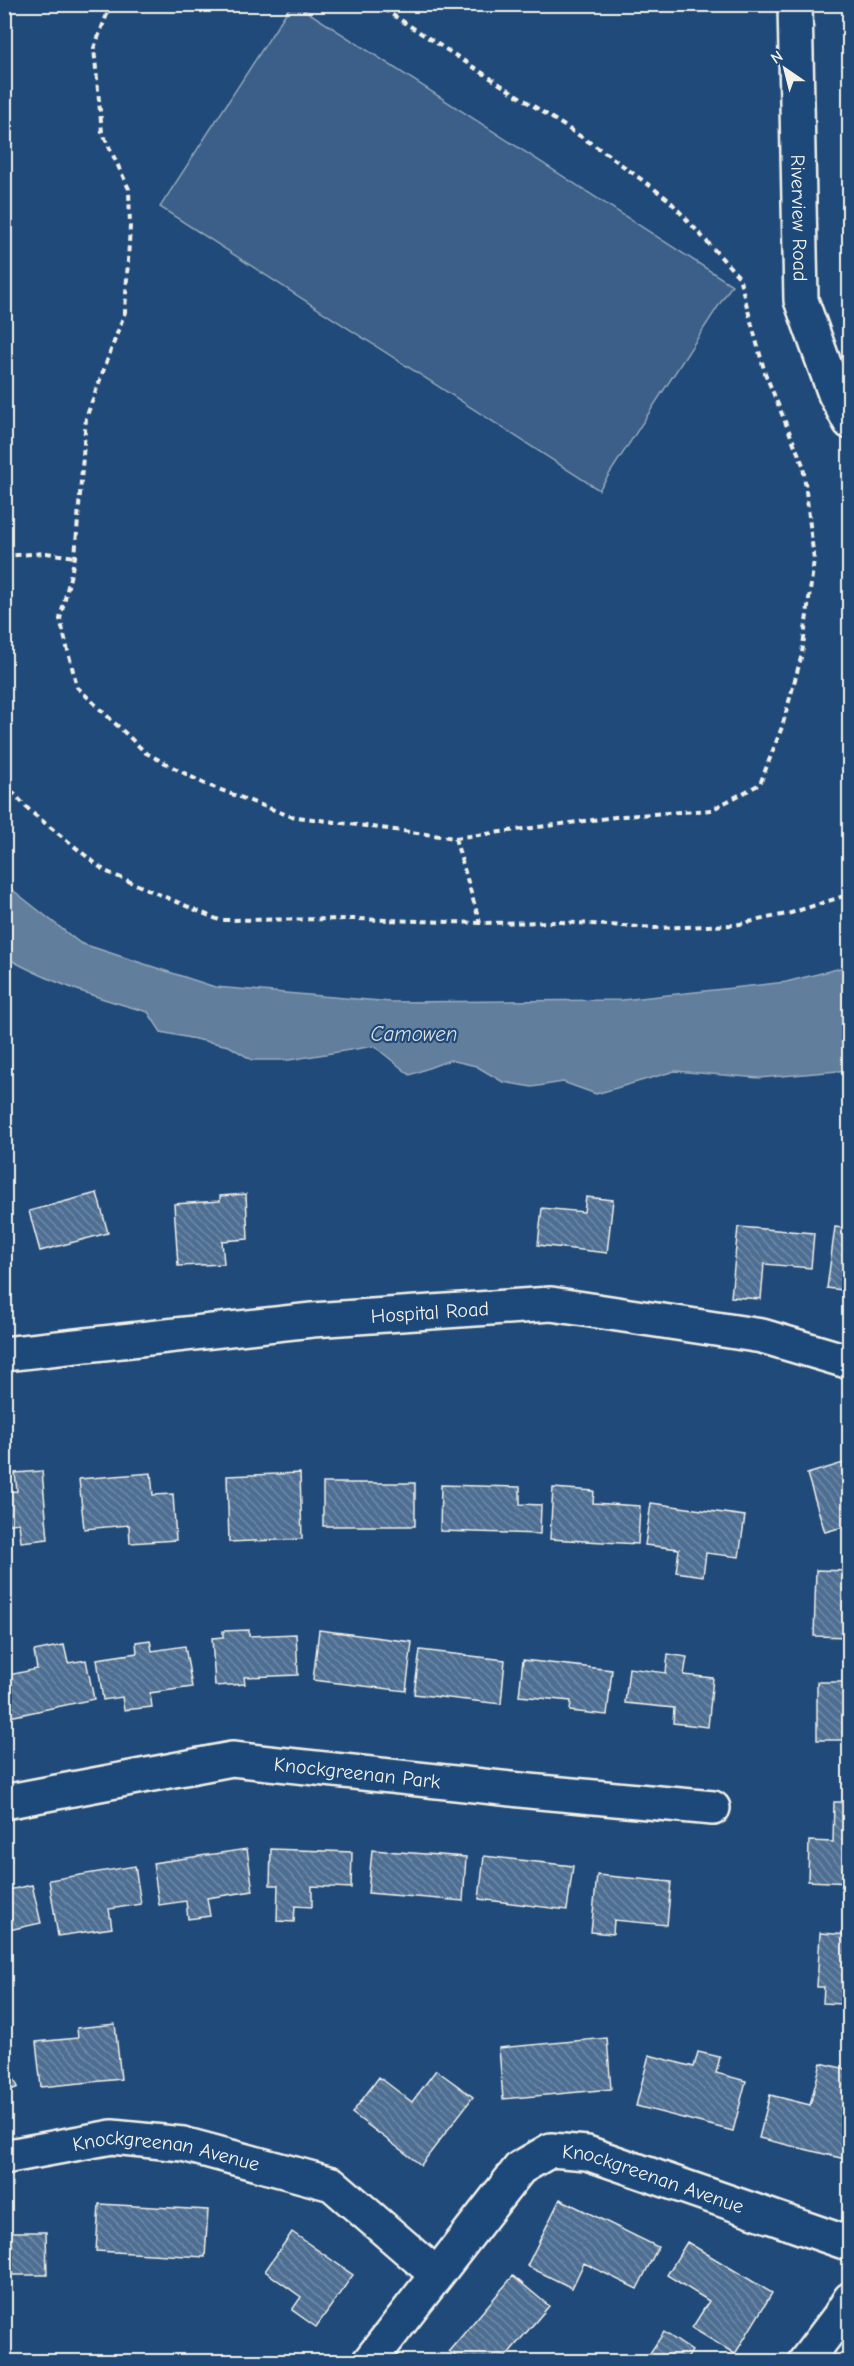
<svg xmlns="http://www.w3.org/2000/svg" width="854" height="2366" viewBox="0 0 854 2366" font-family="'Comic Neue',sans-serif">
  <defs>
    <pattern id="building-back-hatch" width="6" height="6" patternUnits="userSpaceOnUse" patternTransform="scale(1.5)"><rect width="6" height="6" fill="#4d6e92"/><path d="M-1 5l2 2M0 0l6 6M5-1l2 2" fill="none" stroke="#708aa6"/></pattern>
  </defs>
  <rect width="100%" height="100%" fill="#1f4a7a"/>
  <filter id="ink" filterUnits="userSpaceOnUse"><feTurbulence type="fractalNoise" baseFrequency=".0167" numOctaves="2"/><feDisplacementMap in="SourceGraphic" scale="12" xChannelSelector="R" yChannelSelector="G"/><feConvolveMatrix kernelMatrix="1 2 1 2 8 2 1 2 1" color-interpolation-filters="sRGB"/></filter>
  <g filter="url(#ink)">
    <path fill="#3a5f88" stroke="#97a8b8" stroke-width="1.5" d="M291 5H297L732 285 599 490 160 207Z"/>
    <path fill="#627e9d" stroke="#9cacbb" stroke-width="1.5" d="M5 884 80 943 215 987 392 1002 622 1000 786 982 849 966V1070L759 1078 675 1071 596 1094 563 1082 532 1087 503 1082 476 1066 450 1060 410 1075 374 1046 289 1060H252L229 1046 161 1032 148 1012C94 997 54 984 5 957Z"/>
    <path fill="url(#building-back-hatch)" stroke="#f4f1e8" stroke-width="1.5" d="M97 1193 108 1233 40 1251 29 1211Z
      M246 1194 248 1239 222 1241 224 1264 178 1266 174 1204 220 1201V1196Z
      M586 1197 613 1200 607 1253 538 1245 542 1208 584 1212Z
      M738 1227 814 1233 811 1268 764 1264 761 1299 731 1297Z
      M835 1227 850 1229V1291L827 1288Z
      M850 1461V1525L825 1532 807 1474Z
      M42 1471 48 1539 21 1542 19 1523 4 1525V1492L17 1491 15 1473Z
      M151 1473 153 1495 173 1494 176 1540 130 1543 129 1525 84 1529 79 1479Z
      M300 1473 302 1539 229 1542 227 1476Z
      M323 1483H415V1526H323Z
      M441 1485 520 1487V1504L541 1505 540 1534 440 1531Z
      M553 1488 594 1491 593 1503 640 1506 638 1544 550 1539Z
      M651 1503 745 1516 739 1557 706 1553 703 1576 676 1572 679 1549 645 1545Z
      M816 1570 850 1571V1637L814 1636Z
      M249 1630V1636L296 1634 298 1675 244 1677 245 1684 215 1686 212 1638 223 1637V1631Z
      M319 1630 412 1642 406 1691 313 1680Z
      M150 1640 152 1651 185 1646 192 1687 150 1693 152 1707 124 1710 122 1697 103 1700 97 1659 137 1653 136 1642Z
      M64 1645 68 1663 86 1660 94 1699 5 1718 4 1676 37 1669 34 1651Z
      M420 1650 505 1660 501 1704 414 1694Z
      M668 1654 687 1657 684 1675 713 1678 708 1727 673 1723 674 1708 625 1703 629 1668 666 1673Z
      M523 1660 612 1670 607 1715 570 1711 571 1701 519 1696Z
      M817 1682H850V1740H817Z
      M834 1802H850V1883L808 1881 809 1841 833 1842Z
      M247 1849 253 1891 207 1898 210 1916 188 1919 186 1901 159 1905 153 1863Z
      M271 1849 352 1852 351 1888 312 1886V1907L295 1906 294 1922 277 1921 278 1885H270Z
      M372 1850 466 1857 463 1901 368 1893Z
      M484 1856 573 1866 567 1910 479 1899Z
      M135 1866 141 1904 109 1909 112 1928 58 1936 49 1880Z
      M597 1875 671 1882 667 1925 614 1920 613 1934 591 1932Z
      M32 1885 41 1923 4 1931V1891Z
      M820 1933 850 1935V1989L843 1988 842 2004 823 2003 824 1987H817Z
      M115 2024 121 2079 41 2087 36 2042 78 2038 77 2028Z
      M607 2038 611 2089 503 2099 499 2048Z
      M698 2052 720 2057 716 2073 746 2081 733 2131 636 2106 649 2055 694 2067Z
      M4 2058 18 2087 4 2093Z
      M821 2063 850 2070V2143L845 2159 759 2138 770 2095 810 2105Z
      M436 2070 473 2097 421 2165 352 2113 379 2077 412 2102Z
      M560 2199 658 2247 637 2289 584 2263 572 2288 527 2266Z
      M99 2204 208 2210 205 2257 96 2251Z
      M4 2232H46L47 2275H4Z
      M292 2232 353 2275 316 2327 292 2310 301 2297 265 2271Z
      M687 2242 772 2293 735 2354 692 2328 709 2301 667 2275Z
      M513 2276 549 2306 501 2362H462L449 2351Z
      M664 2332 692 2351 685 2362H644Z"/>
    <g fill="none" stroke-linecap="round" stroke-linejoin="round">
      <g stroke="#f4f1e8" stroke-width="38">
        <g id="street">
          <path id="s1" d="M795 4 801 300 835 394 850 422"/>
          <path id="s2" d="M4 1802 232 1759 529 1791 713 1808"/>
          <path id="s3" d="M4 2157 112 2137 183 2144 332 2184 436 2274"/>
          <path id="s4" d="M369 2362 520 2168 551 2150 587 2153 850 2244"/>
          <path d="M805 2362 839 2317 850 2299"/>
        </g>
      </g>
      <g stroke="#f4f1e8" stroke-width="38">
        <g id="secondary">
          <path id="s5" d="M4 1354 312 1320 551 1304 762 1336 850 1362"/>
        </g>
      </g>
      <path stroke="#f4f1e8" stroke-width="4" stroke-dasharray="6 4.5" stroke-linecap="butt" d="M111 4 94 48 102 132 129 189 130 226 125 312 86 418 75 557 60 619 77 687 146 753 205 784 290 816 455 838 623 816 711 810 760 784 782 727 802 654 814 560 803 465 765 373 739 277 669 200 603 151 376 4
        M4 556 46 553 75 557
        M4 783 30 811 105 871 219 920 356 919 480 923 561 922 655 928 735 925 791 913 850 894
        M455 838 480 923"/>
      <use href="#street" stroke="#1f4a7a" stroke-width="33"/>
      <use href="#secondary" stroke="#1f4a7a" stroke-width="33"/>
    </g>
  </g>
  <g text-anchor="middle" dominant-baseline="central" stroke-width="4.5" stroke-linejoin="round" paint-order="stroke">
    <g font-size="20" fill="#f4f1e8" stroke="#1f4a7a">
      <text stroke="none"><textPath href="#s1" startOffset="214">Riverview Road</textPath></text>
      <text stroke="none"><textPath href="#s5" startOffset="428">Hospital Road</textPath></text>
      <text stroke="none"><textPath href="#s2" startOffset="358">Knockgreenan Park</textPath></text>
      <text stroke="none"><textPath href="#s3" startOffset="165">Knockgreenan Avenue</textPath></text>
      <text stroke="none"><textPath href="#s4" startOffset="388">Knockgreenan Avenue</textPath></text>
    </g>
    <g font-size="21" font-style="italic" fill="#dee0dd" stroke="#1f4a7a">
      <text x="414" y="1034">Camowen</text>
    </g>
  </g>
  <rect width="854" height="2366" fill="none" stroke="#1f4a7a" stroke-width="24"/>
  <rect x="12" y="12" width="830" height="2342" fill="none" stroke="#f4f1e8" stroke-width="2" filter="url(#ink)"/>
  <g transform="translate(785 69) rotate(325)" stroke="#1f4a7a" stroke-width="4.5" paint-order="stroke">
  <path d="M0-4.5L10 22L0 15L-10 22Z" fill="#f4f1e8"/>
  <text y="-9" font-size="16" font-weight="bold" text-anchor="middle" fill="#f4f1e8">N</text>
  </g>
</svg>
